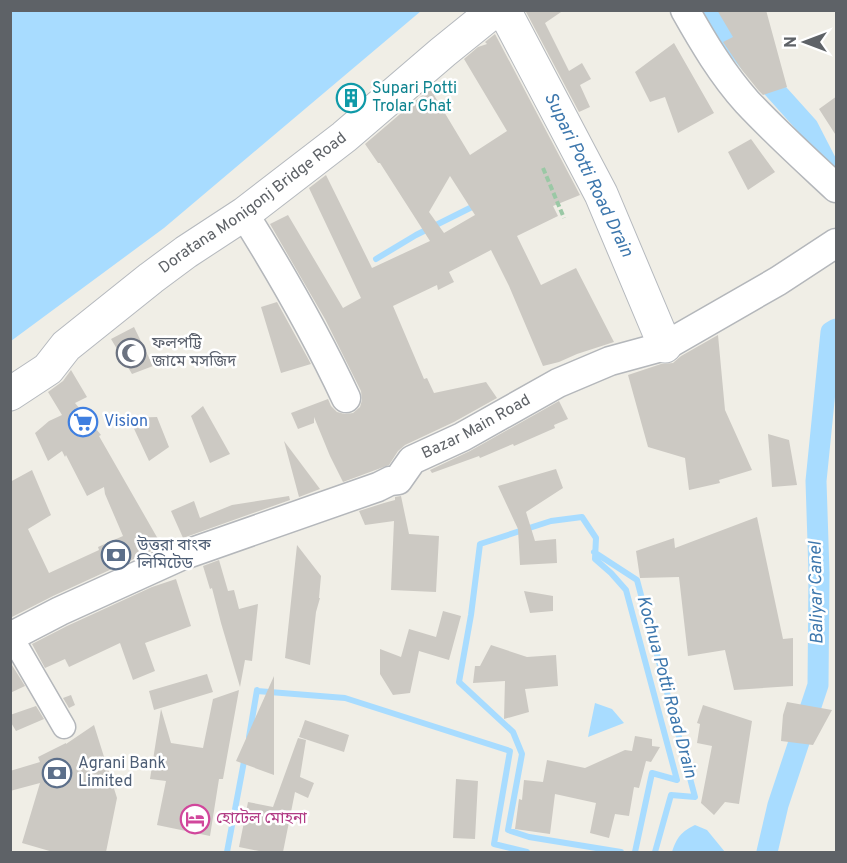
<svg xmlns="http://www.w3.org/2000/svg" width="847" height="863" viewBox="0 0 847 863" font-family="Overpass,'Noto Sans Bengali',sans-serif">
  <rect width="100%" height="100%" fill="#f0eee6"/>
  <path fill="#a8dcff" d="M11 10H421V11L164 228 11 341Z
    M595 703 612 709 624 723 588 737Z
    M695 825 707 830 725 852H672C677 837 681 832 695 825Z"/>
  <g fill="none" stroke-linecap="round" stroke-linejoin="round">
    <path stroke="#a8dcff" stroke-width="6" d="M376 259 416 235 476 205
      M594 552 637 580 695 797 671 795 655 852
      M257 691 345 698 510 751 494 844 527 852
      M249 737 257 690
      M227 852 245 756
      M621 852 529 837 508 830 522 754 513 732 459 682 471 615 480 544 551 521 582 517 596 538 595 559 611 573 626 590 677 780 652 773 635 852"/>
    <path stroke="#a8dcff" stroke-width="21" d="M709 10 745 57 808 127 826 162 836 176
      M767 852 778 805 818 685 819 573 816 481 831 332 836 329"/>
  </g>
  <path fill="#ccc9c3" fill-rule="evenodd" d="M525 10H564L545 23 569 71 582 63 591 79 580 85 590 107 579 112Z
    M717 10H766L787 87 763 95 759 91 742 70 723 42 733 37Z
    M495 34 580 195 553 206 558 216 517 236 541 285 576 268 614 342 577 354 559 362 543 366 509 286 491 250 449 272 454 282 438 290 437 285 393 306 424 379 427 378 434 393 486 382 497 398 454 422 405 445 398 451 389 465 343 482 330 456 314 417V423L298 429 291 413 328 399 331 406 337 412 345 414 353 413 360 407 362 400 361 391 325 319 270 224 288 215 343 308 361 298 309 188 326 175 372 268 430 241 380 163H378L365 144 420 97 431 90 470 155 507 131 464 59 478 47 487 44 485 42ZM450 176 475 215 444 233 429 212Z
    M674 43 714 113 678 133 665 97 650 102 635 72Z
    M837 96V137L819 109Z
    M751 139 775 172 748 190 728 152Z
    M277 302 311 364 281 373 261 307Z
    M134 327 153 366 132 374 111 339Z
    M718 335 725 410 752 470 719 480 720 483 689 490 685 458 648 447 628 375 661 364 673 363 681 356Z
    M71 370 87 397 75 403 101 435 99 436 162 546 53 596 10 618V482L32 470 51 515 28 529 49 573 99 550 98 547 123 536 105 494 104 487 87 496 66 455 65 457 62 451 48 461 35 433 49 421 62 415 48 392 63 381Z
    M559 401 568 419 554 425 555 428 514 446 513 444 480 458 479 456 432 473 430 470 470 451Z
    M203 406 230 454 210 463 191 416Z
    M157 417 169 447 149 461 129 418Z
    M768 434 789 440 797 485 772 487Z
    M284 441 320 489 299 497Z
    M556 469 563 488 526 512 535 541 556 539 557 563 520 565 518 529 498 486Z
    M289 496 290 500 183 538 171 511 194 501 200 518 232 505Z
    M401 496 409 534 439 536 436 592 391 590 394 521 365 525 359 511 384 503 395 500V497Z
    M757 517 783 639 793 638V686L734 690 725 650 688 656 679 577 640 578 636 551 674 538 675 548Z
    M297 545 321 576 319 598H320L316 612 310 665 285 658Z
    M219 560 228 591 234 590 239 609 258 604 252 661 245 660 240 687 221 623 212 588 210 589 203 566Z
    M176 579 191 626 145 643 155 671 133 680 120 643 69 667 65 659 45 668 32 644 67 626 152 587Z
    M524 591 553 596V611L530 613Z
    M443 611 461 616 449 660 419 651 410 693 393 695 380 674V649L401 657 409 629 436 637Z
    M491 645 527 657 556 655 558 686 525 689 529 712 504 719 505 681 473 683 475 666H480Z
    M10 662 25 686 10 693Z
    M207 674 213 692 154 710 149 691Z
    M274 676V775L236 761Z
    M239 690 223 779H219L210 836 157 825 166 781 150 779 161 709 171 743 203 748 213 699Z
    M71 695 75 705 69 708 63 698Z
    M787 702 832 710 813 745 781 741 783 715Z
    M703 705 752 721 739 804 725 802 714 815 701 803 712 746 697 743 700 724 697 723Z
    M36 706 44 719 16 731 10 721V715Z
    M305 720 349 735 344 752 299 737Z
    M94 725 117 798 106 852H53L22 843 40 783 10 791V771L40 762 38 757 66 743V744Z
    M635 736 652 739V746L660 747 651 762 646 761 639 788 634 787 629 816 615 814 609 838 590 833 596 803 555 794 550 834 515 829 519 799 522 800 524 780 543 782 547 760 585 768 625 750 632 751Z
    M298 738 306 740 300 777 314 783 308 798 295 792 283 852H264L239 847 248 802 273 807Z
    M456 779 478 781 475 839 453 838Z"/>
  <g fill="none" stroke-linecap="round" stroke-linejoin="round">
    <g stroke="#b4b7bb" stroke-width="25">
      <path id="minor" d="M10 634 64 727"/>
    </g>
    <g stroke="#b4b7bb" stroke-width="31">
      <g id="tertiary">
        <path d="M685 10C703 42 722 74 747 102 775 132 806 160 836 188"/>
        <path d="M244 214C281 273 316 334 346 398"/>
        <path id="s1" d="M10 637 60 611 181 556 378 487 390 481 398 480 412 460 462 437 558 383 610 361 665 346 778 281 836 243"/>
      </g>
    </g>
    <g stroke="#b5b9be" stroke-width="35">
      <g id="secondary">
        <path d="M504 10 601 194 665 346"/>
        <path id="s2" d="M10 394 48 369 66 346 151 278 186 252 244 214 344 137 443 52 495 10"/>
      </g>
    </g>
    <path stroke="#9ac8a5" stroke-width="4" stroke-dasharray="6 3" stroke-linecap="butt" d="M543 168 564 218"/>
    <use href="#minor" stroke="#fff" stroke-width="22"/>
    <use href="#tertiary" stroke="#fff" stroke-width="28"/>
    <use href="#secondary" stroke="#fff" stroke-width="33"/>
  </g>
  <defs>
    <g id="building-ring" transform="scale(1.5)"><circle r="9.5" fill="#fff" stroke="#0f9aa8" stroke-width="1.5"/><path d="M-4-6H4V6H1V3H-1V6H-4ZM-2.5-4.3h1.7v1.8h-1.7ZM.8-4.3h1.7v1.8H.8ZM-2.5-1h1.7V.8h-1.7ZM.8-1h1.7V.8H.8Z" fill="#0f9aa8"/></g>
    <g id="mosque-ring" transform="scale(1.5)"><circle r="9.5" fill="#fff" stroke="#6b7280" stroke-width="1.5"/><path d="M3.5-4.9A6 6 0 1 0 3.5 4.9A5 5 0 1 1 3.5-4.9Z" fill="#6b7280"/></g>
    <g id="supermarket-ring" transform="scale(1.5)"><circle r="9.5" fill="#fff" stroke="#3f7fe0" stroke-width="1.5"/><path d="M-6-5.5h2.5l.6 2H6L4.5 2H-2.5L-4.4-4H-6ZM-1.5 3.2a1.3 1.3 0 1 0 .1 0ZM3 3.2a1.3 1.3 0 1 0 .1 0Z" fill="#3f7fe0"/></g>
    <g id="bank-ring" transform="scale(1.5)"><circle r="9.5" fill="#fff" stroke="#5c6f8a" stroke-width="1.5"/><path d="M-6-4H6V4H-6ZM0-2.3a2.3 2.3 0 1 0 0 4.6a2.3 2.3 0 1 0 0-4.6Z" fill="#5c6f8a"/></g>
    <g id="hotel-ring" transform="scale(1.5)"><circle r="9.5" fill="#fff" stroke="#d1479c" stroke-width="1.5"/><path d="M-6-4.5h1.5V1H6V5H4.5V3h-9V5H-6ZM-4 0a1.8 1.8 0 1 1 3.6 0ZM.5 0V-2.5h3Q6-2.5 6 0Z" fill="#d1479c"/></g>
  </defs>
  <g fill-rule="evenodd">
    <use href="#building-ring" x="351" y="98"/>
    <use href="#mosque-ring" x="131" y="353"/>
    <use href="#supermarket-ring" x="83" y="422"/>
    <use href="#bank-ring" x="116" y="555"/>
    <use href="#bank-ring" x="57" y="773"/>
    <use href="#hotel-ring" x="195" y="819"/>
  </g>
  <g text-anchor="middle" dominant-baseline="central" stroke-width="5" stroke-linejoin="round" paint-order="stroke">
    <g font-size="16" fill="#0d838f" stroke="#fff" text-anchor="start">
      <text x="372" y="89">Supari Potti<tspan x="372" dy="18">Trolar Ghat</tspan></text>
    </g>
    <g font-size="16" fill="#5e6267" stroke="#fff">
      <text stroke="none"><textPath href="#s2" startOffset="310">Doratana Monigonj Bridge Road</textPath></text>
      <text stroke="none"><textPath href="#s1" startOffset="516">Bazar Main Road</textPath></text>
    </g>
    <g font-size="16" fill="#5b616d" stroke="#fff" text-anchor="start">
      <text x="152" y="344">ফলপট্টি<tspan x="152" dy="18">জামে মসজিদ</tspan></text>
    </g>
    <g font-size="16" fill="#366cbe" stroke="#fff" text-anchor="start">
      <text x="104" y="422">Vision</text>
    </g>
    <g font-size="16" fill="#4e5e75" stroke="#fff" text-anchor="start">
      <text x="137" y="546">উত্তরা বাংক<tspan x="137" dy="18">লিমিটেড</tspan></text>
      <text x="78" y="764">Agrani Bank<tspan x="78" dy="18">Limited</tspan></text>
    </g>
    <g font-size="16" fill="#b23c85" stroke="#fff" text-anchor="start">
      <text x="216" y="819">হোটেল মোহনা</text>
    </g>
    <g font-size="18" font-style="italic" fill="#3d77ad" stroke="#fff">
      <text transform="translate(588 175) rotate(64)">Supari Potti Road Drain</text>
      <text transform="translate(817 593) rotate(-91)">Baliyar Canel</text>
      <text transform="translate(666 687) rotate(75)">Kochua Potti Road Drain</text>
    </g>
  </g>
  <rect width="847" height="863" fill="none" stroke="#5e6267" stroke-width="24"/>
  <g transform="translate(805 42) rotate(270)" stroke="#ffffff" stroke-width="4.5" paint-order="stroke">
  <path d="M0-4.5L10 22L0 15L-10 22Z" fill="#5e6267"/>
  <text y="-9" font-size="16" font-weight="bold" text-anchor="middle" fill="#5e6267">N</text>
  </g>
</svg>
